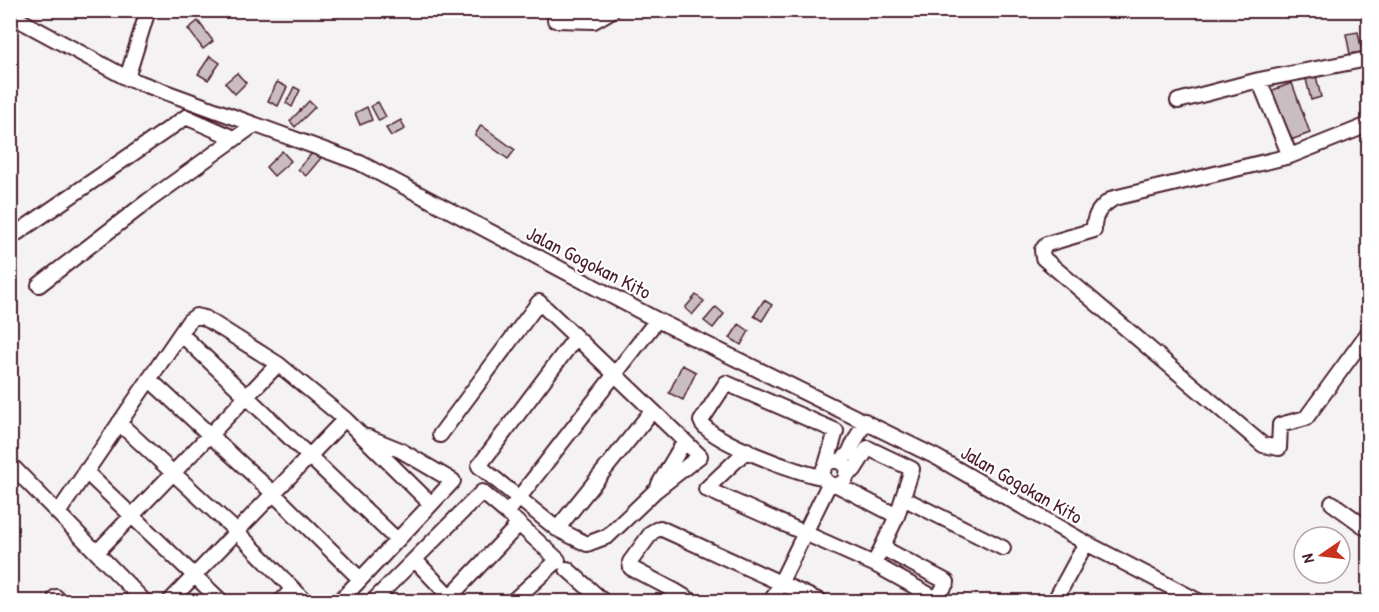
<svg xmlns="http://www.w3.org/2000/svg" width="1379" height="612" viewBox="0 0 1379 612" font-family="'Patrick Hand',sans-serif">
  <rect width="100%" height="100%" fill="#f4f2f2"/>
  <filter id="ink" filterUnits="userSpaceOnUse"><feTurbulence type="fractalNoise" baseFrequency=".0167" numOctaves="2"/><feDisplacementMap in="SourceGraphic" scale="12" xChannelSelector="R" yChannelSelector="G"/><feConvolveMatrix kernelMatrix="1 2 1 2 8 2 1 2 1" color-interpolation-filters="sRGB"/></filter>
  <g filter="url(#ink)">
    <path fill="#cabdc1" stroke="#4a1f2b" stroke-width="1.5" d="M198 21 213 41 203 49 188 29Z
      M1358 32 1362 52 1350 54 1346 34Z
      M210 56 220 63 208 80 198 74Z
      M1368 64V86L1363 65Z
      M237 73 246 83 235 94 225 83Z
      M1316 76 1321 97 1311 100 1306 79Z
      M277 82 287 87 278 106 268 101Z
      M1292 83 1310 133 1288 141 1270 91Z
      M294 87 300 90 292 107 286 103Z
      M309 101 315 107 295 127 290 121Z
      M378 102 386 117 379 121 371 106Z
      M367 107 372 120 360 125 355 113Z
      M401 120 405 129 391 136 386 128Z
      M481 125 515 150 508 159 475 135Z
      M282 151 291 161 274 176 266 167Z
      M313 152 321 158 306 176 298 169Z
      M696 295 704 301 692 315 685 308Z
      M764 300 772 305 762 321 754 316Z
      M716 307 724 314 713 328 704 321Z
      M739 324 749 331 741 345 730 338Z
      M682 365 696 372 683 400 669 393Z"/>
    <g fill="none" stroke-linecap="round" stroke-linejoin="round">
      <g stroke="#4a1f2b" stroke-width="18">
        <path id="street" d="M10 15 127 78 360 163 657 320 936 457 1086 543 1200 602
          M555 20 594 21 613 10
          M127 78 148 10
          M1259 80 1290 156 1368 125
          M1178 101 1259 80 1368 59
          M1290 156 1114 198C1101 206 1093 215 1094 230L1047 244 1042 250 1043 258 1263 445 1279 448 1280 425 1306 418 1368 333
          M14 235 186 117 234 138
          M39 285 148 201 254 125
          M181 334 397 540
          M149 379 273 493 360 579
          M119 423 236 531 306 602
          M440 435 539 302 576 337 479 466 557 529 587 544 608 536 655 491 700 456 576 337
          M747 450 706 489 874 564 897 516 912 469 868 448 854 470 846 474
          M823 473a12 12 0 1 1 24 0a12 12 0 1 1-24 0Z
          M840 462 849 453 865 421
          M10 464 145 602
          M85 471 222 602
          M823 477C803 475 706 440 701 421L726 383 836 431 826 465
          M659 484 684 442
          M837 485 897 516
          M903 498 1003 548
          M1332 503 1368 529
          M58 513 189 321 196 316 205 318 278 364 345 419 431 504
          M507 513 558 560 512 602
          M557 529 652 411
          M883 548 947 582 935 602
          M97 552 278 364
          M415 560 455 602
          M874 564 937 599
          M567 569 604 602
          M675 591 631 568 630 562 652 532 660 528 822 602
          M56 597 60 602
          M169 602 345 419
          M280 602 293 589
          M339 602 453 481 400 450 368 437
          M372 602 482 492 507 513 657 320
          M445 602 519 524
          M668 602 675 591 693 602
          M771 602 829 484
          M1054 602 1086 543"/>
      </g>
      <use href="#street" stroke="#fff" stroke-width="14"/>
    </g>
  </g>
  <g text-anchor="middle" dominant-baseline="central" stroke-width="4.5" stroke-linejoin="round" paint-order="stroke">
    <g font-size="20" fill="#4a1f2b" stroke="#fff">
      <text transform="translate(589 262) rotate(27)">Jalan Gogokan Kito</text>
      <text transform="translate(1022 484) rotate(30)">Jalan Gogokan Kito</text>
    </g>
  </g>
  <rect width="1379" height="612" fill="none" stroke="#fff" stroke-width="36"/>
  <rect x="18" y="18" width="1343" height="576" fill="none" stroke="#4a1f2b" stroke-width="2" filter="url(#ink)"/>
  <g transform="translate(1322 555) rotate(256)"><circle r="28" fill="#ffffff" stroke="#b7a5aa" stroke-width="1.5"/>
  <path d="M0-4.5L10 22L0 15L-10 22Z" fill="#c8321e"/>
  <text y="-9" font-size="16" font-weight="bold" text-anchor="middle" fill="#4a1f2b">N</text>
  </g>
</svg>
